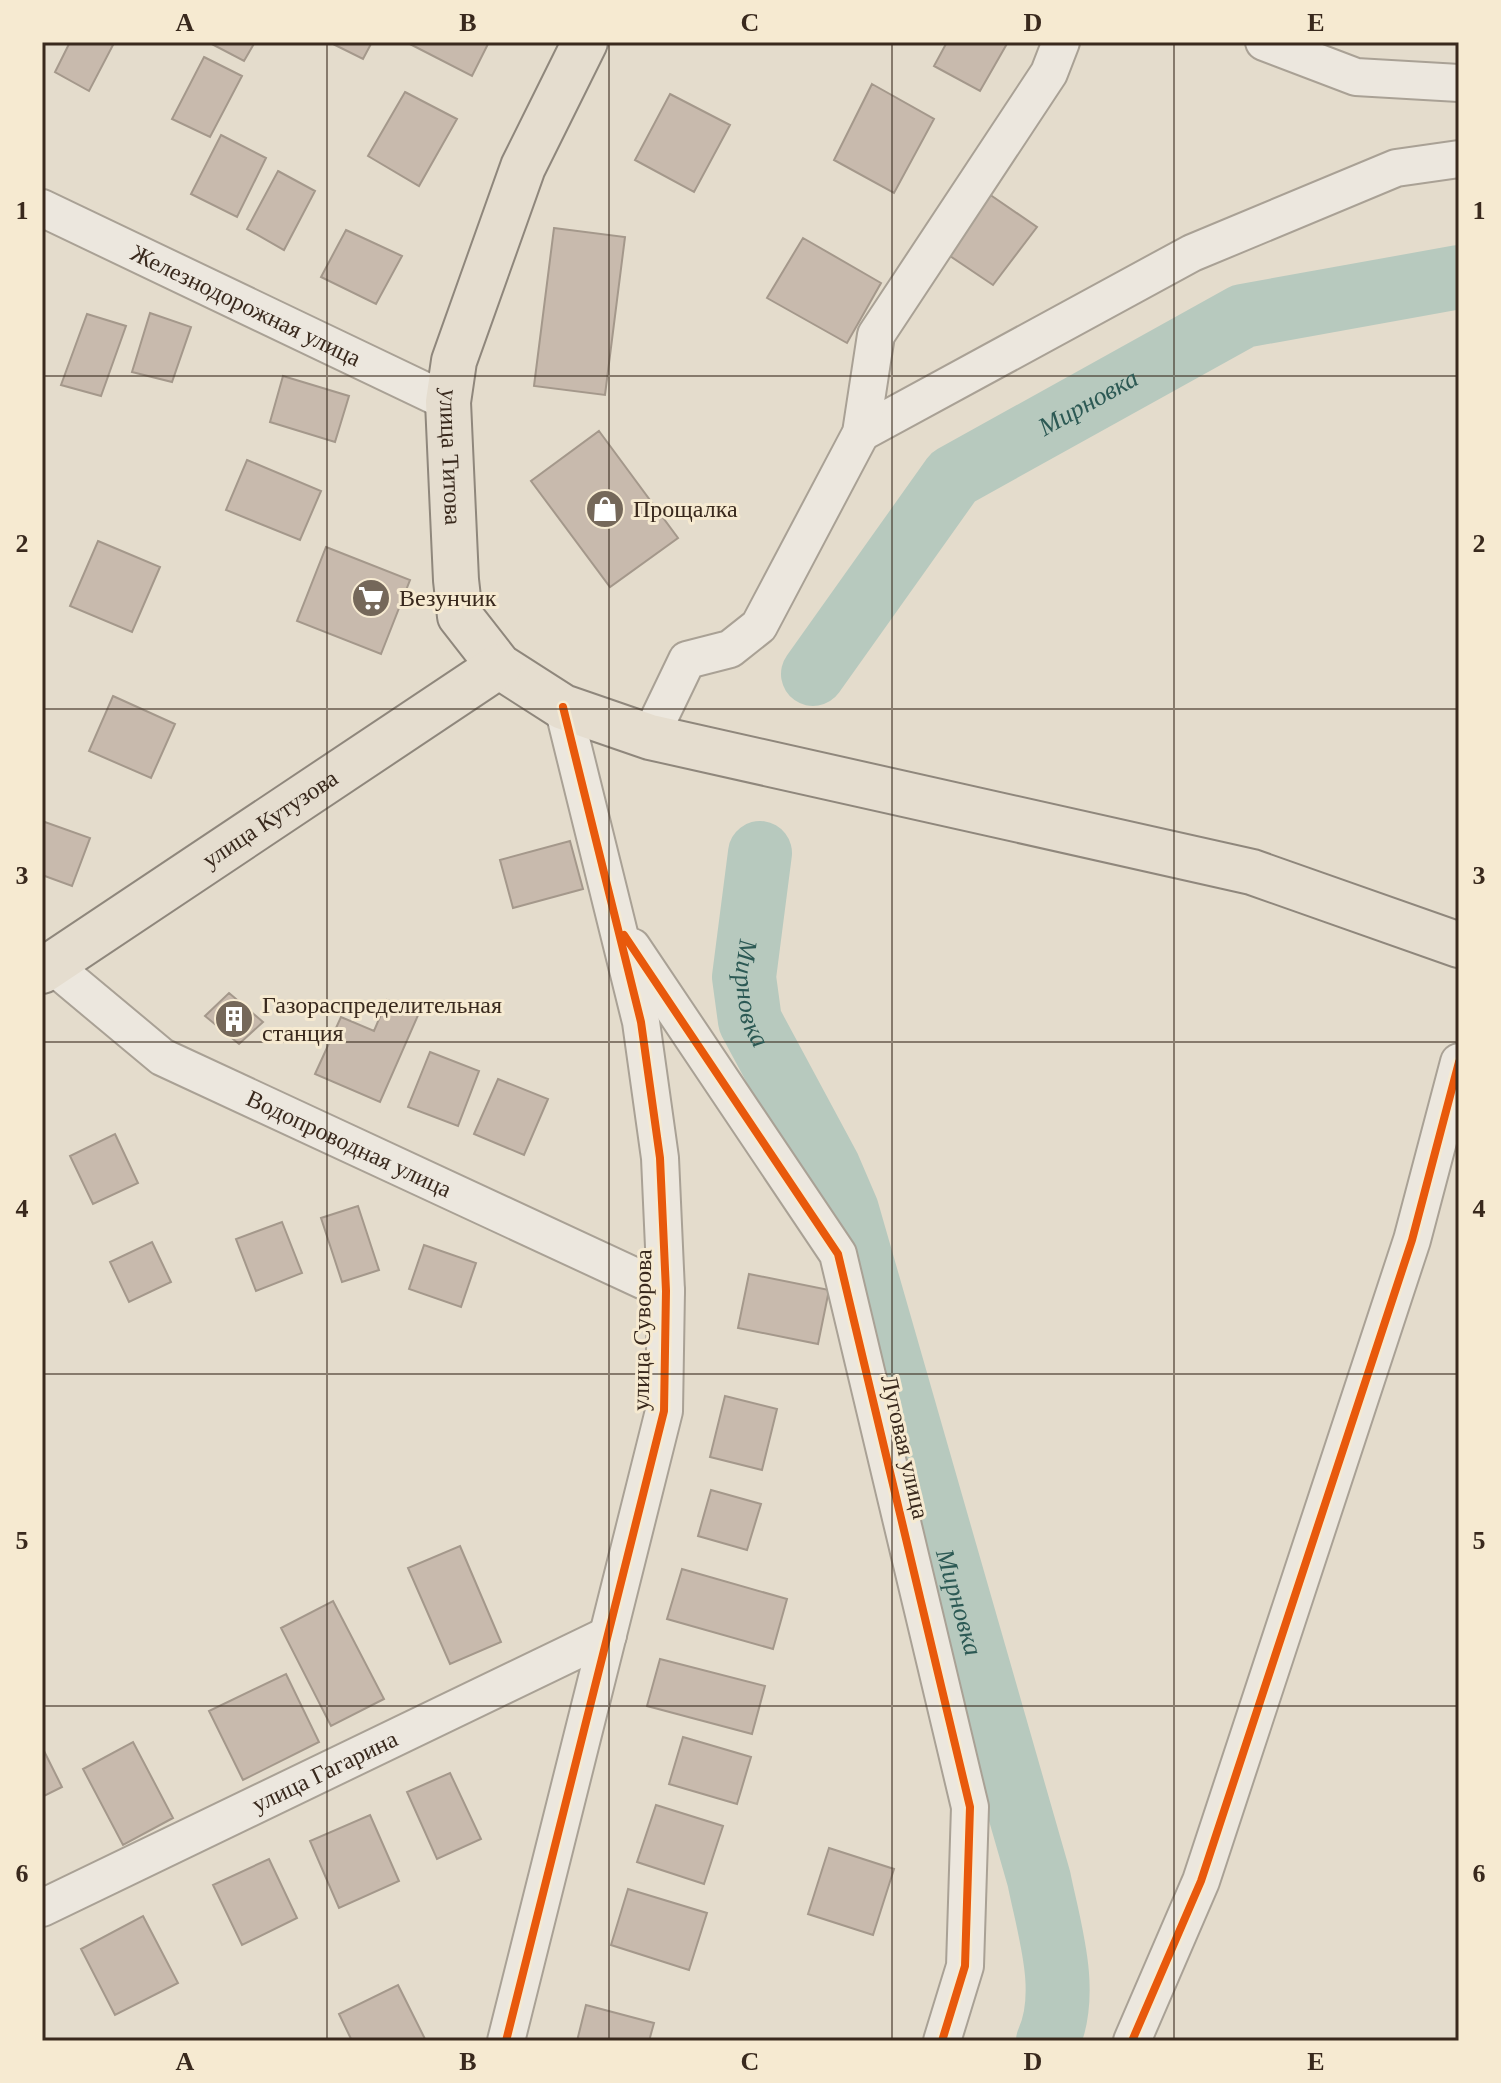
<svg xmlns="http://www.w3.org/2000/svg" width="1501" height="2083" viewBox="0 0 1501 2083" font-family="'Times New Roman',serif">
  <rect width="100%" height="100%" fill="#e4dccc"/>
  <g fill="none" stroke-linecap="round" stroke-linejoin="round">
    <g stroke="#b7c9be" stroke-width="64">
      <path id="s1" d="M813 674 953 477 1243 316 1459 277"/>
      <path id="s2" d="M760 853 744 977 750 1021 829 1168 847 1210 1039 1879C1049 1929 1070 1992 1048 2041"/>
    </g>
  </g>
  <path fill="#c8baad" stroke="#a4988b" stroke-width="2" d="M70 42H107L113 45 89 91 55 72Z
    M208 42H255L244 61Z
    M329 42H372L363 59Z
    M406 42H489L472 76Z
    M947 42H1008L980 91 934 66Z
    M204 57 242 76 210 137 172 119Z
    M872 84 934 119 894 193 834 160Z
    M405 92 457 119 419 186 368 156Z
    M670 94 730 125 694 192 635 160Z
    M221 135 266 158 237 217 191 194Z
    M278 171 315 191 284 250 247 229Z
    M989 194 1037 227 993 285 944 252Z
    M554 228 625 237 605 395 534 386Z
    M346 230 402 256 376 304 321 277Z
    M803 238 881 283 847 343 767 298Z
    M150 313 191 327 172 382 132 372Z
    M87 314 126 326 101 396 61 385Z
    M283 376 349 396 335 442 270 422Z
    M599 431 678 538 610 587 531 481Z
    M247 460 321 491 300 540 226 510Z
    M98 541 160 567 132 632 70 606Z
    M326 547 410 580 381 654 297 621Z
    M113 696 175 724 151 778 89 751Z
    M42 821 90 838 72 886 42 875Z
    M570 841 583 889 513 908 500 860Z
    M229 993 263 1022 239 1044 205 1016Z
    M387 1000 419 1013 380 1102 315 1074 341 1017 374 1031Z
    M430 1052 479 1071 458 1126 408 1107Z
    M498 1079 548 1099 524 1155 474 1134Z
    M115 1134 138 1183 93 1204 70 1156Z
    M358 1206 379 1270 342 1282 321 1218Z
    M282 1222 302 1273 256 1291 236 1239Z
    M152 1242 171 1282 129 1302 110 1262Z
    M424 1245 476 1263 461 1307 409 1289Z
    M749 1274 829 1290 818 1344 738 1328Z
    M725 1396 777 1409 762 1470 710 1457Z
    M711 1490 761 1504 747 1550 698 1536Z
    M460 1546 501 1642 450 1664 408 1568Z
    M682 1569 787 1599 773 1649 667 1619Z
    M333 1601 384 1699 331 1726 281 1628Z
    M660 1659 765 1686 752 1734 647 1706Z
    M286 1674 319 1742 243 1780 209 1711Z
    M683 1737 751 1757 737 1804 669 1784Z
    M133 1742 173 1818 123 1845 83 1769Z
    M42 1747 62 1787 42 1797Z
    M450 1773 481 1839 437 1859 407 1792Z
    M656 1805 723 1826 704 1884 637 1862Z
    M370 1815 399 1881 339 1908 310 1841Z
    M829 1848 894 1869 873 1935 808 1914Z
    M269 1859 297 1918 242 1945 213 1885Z
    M628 1889 707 1913 689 1970 611 1945Z
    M143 1916 178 1983 115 2015 81 1949Z
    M398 1985 426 2041H352L339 2014Z
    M586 2005 654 2023 649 2041H577Z"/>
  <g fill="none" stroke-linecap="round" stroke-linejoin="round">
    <g stroke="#a9a195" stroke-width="40">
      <g id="minor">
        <path d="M1264 42 1356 77 1459 83"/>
        <path id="s3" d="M42 208 448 402"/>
        <path d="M861 433 1192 253 1396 168 1459 159"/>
        <path d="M650 737 687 660 730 649 759 626 861 433 876 335 1049 73 1061 42"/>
        <path d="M632 947 838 1254 970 1807 965 1966 942 2041"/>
        <path id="s4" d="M53 966 162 1057 666 1291"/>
        <path id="s5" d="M42 1908 608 1635"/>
        <path d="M506 2041 664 1411 666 1291 660 1158 641 1022 563 707"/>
        <path d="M1132 2041 1201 1881 1412 1240 1459 1062"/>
      </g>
    </g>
    <g stroke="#8f877c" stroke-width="48">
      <g id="major">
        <path id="s6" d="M585 42 523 167 454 361 448 402 456 580 460 616 499 666 563 707 650 737 1252 872 1459 945"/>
        <path id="s7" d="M42 971 499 666"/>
      </g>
    </g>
    <use href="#minor" stroke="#ece7de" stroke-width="36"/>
    <use href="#major" stroke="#e5ddcf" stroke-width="44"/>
    <g stroke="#f6ead1" stroke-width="13">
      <path id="cycleway" d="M624 935 838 1254 970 1807 965 1966 942 2041
        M506 2041 664 1411 666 1291 660 1158 641 1022 563 707
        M1132 2041 1201 1881 1412 1240 1459 1062"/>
    </g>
    <use href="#cycleway" stroke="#e8590c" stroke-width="8"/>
  </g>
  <path fill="none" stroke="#39291d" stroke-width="2" stroke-opacity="0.55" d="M327 42V2041M609 42V2041M892 42V2041M1174 42V2041M42 376H1459M42 709H1459M42 1042H1459M42 1374H1459M42 1706H1459"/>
  <defs>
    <g id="shop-disc" transform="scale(2)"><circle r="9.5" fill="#75685a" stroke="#f6ead1"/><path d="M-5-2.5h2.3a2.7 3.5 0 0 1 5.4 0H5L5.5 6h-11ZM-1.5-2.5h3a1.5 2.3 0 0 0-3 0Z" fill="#fff"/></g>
    <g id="supermarket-disc" transform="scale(2)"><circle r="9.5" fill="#75685a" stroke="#f6ead1"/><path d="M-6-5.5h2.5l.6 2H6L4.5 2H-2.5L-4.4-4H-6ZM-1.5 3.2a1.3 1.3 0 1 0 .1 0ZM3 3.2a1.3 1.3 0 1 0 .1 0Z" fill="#fff"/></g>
    <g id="building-disc" transform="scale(2)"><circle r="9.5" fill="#75685a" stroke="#f6ead1"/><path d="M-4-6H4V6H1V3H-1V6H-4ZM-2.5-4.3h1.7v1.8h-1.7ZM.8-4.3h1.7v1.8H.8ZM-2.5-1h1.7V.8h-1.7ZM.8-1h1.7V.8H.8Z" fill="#fff"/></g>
  </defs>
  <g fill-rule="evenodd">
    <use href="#shop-disc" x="605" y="509"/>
    <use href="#supermarket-disc" x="371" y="598"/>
    <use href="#building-disc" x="234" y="1019"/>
  </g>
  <g text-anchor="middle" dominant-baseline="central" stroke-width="6" stroke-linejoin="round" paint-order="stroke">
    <g font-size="24" fill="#39291d" stroke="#f6ead1">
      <text stroke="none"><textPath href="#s3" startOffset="226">Железнодорожная улица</textPath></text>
      <text stroke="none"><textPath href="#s6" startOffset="442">улица Титова</textPath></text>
      <text stroke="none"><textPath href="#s7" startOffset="274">улица Кутузова</textPath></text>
      <text stroke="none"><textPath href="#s4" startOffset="348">Водопроводная улица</textPath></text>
      <text transform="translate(642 1330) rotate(-89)">улица Суворова</text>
      <text transform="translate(905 1447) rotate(77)">Луговая улица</text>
      <text stroke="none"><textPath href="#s5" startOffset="314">улица Гагарина</textPath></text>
    </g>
    <g font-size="24" fill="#39291d" stroke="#f6ead1" text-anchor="start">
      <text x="633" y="509">Прощалка</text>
      <text x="399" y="598">Везунчик</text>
      <text x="262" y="1005">Газораспределительная<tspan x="262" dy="28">станция</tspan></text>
    </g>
    <g font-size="26" font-style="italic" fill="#2c5954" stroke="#f6ead1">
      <text stroke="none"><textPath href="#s1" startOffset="396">Мирновка</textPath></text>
      <text stroke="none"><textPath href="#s2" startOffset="142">Мирновка</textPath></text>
      <text stroke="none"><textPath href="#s2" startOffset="790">Мирновка</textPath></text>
    </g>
  </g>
  <rect width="1501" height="2083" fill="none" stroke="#f6ead1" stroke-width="88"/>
  <rect x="44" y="44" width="1413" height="1995" fill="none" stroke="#39291d" stroke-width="3"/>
  <g font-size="26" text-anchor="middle" font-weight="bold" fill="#39291d">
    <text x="185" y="31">A</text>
    <text x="468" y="31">B</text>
    <text x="750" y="31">C</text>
    <text x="1033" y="31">D</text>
    <text x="1316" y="31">E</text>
    <text x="22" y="219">1</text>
    <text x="1479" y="219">1</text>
    <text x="22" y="552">2</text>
    <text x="1479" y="552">2</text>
    <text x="22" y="884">3</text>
    <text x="1479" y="884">3</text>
    <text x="22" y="1217">4</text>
    <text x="1479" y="1217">4</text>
    <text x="22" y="1549">5</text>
    <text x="1479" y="1549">5</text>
    <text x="22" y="1882">6</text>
    <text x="1479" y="1882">6</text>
    <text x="185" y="2070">A</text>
    <text x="468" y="2070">B</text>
    <text x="750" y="2070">C</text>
    <text x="1033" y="2070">D</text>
    <text x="1316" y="2070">E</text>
  </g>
</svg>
